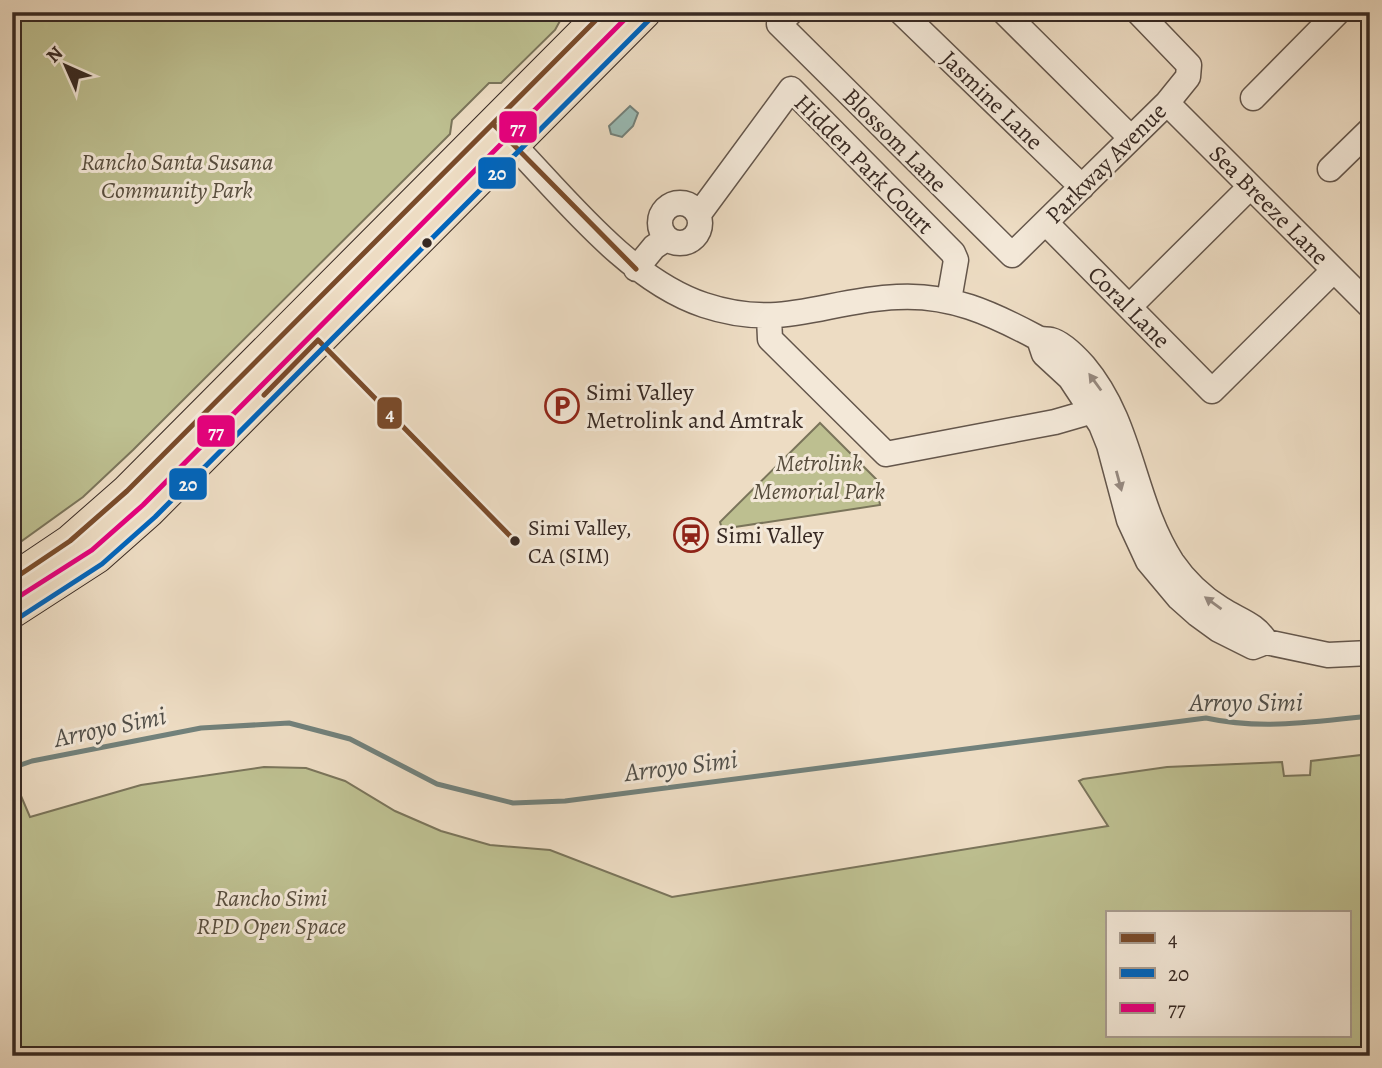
<svg xmlns="http://www.w3.org/2000/svg" width="1382" height="1068" viewBox="0 0 1382 1068" font-family="Alegreya,serif">
  <rect width="100%" height="100%" fill="#eddcc3"/>
  <filter id="stains"><feTurbulence type="fractalNoise" baseFrequency=".00286" numOctaves="4"/><feColorMatrix values="0 0 0 0 .2 0 0 0 0 .09 0 0 0 0 .02 0 0 0 .5 -.17"/></filter>
  <radialGradient id="worn" r=".72"><stop offset=".6" stop-color="#630" stop-opacity="0"/><stop offset="1" stop-color="#630" stop-opacity=".3"/></radialGradient>
  <path fill="#bdbf90" stroke="#7a745a" stroke-width="2" fill-rule="evenodd" d="M12 12H565L555 30 501 83H489L452 120 450 134 133 450 83 497 12 548Z
    M820 423 876 479 880 505 722 529 720 522Z
    M1370 754V1056H12V775L30 817 141 785 264 767 306 768 345 781 395 811 441 831 490 845 550 850 672 897 1108 826 1079 781 1083 779 1167 767 1282 762 1284 776 1310 775 1311 761ZM1349 912V1035H1107V912Z"/>
  <path fill="#99bbb5" stroke="#72817b" stroke-width="2" d="M630 106 638 113 633 126 622 137 611 134 609 126Z"/>
  <g fill="none" stroke-linecap="round" stroke-linejoin="round">
    <path stroke="#72817b" stroke-width="5" d="M12 768 32 761 201 728 289 723 350 739 437 784 513 803 565 801 1206 718C1260 730 1314 722 1370 716"/>
    <g stroke="#64564b" stroke-width="27">
      <path id="minor" d="M791 12 779 24 1012 255 1167 103 1188 77 1189 65 1138 12
        M901 12 1082 187
        M1004 12 1130 137
        M1253 98 1338 12
        M1167 103 1370 306
        M501 132C559 190 625 279 704 305 782 331 824 300 897 297 950 294 991 313 1036 337 1041 340 1046 339 1051 340 1063 343 1076 357 1084 366 1133 424 1132 500 1172 562 1185 581 1202 597 1221 609 1238 620 1256 624 1266 642
        M1330 169 1370 130
        M660 223a20 20 0 1 1 40 0a20 20 0 1 1-40 0Z
        M699 214 791 89 953 253 956 260 949 300
        M1046 223 1212 391 1334 270
        M636 269 654 247 666 239
        M1129 307 1250 187
        M769 317 770 339 886 454 1055 422 1093 411
        M1039 339 1044 354 1070 378 1101 425 1109 445 1129 520 1148 561 1179 598 1197 614 1219 630 1253 647 1266 642 1328 655 1370 653"/>
    </g>
    <g stroke="#372923" stroke-width="34">
      <path id="major" d="M12 580 70 541 127 491 604 12
        M12 612 97 557 149 511 645 12"/>
    </g>
    <use href="#minor" stroke="#f3e8d8" stroke-width="24"/>
    <use href="#major" stroke="#eddcc3" stroke-width="32"/>
    <g stroke="#f3e8d8" stroke-width="10">
      <path id="bus-1" d="M493 124 636 269
        M264 395 318 340 515 541
        M12 580 70 541 127 491 604 12"/>
    </g>
    <g stroke="#f3e8d8" stroke-width="10">
      <path id="bus-2" d="M17 619 102 564 155 517 651 18"/>
    </g>
    <g stroke="#f3e8d8" stroke-width="10">
      <path id="bus-3" d="M12 601 92 550 143 505 632 12"/>
    </g>
    <use href="#bus-1" stroke="#7a4b2a" stroke-width="5"/>
    <use href="#bus-2" stroke="#0065bd" stroke-width="5"/>
    <use href="#bus-3" stroke="#e5007d" stroke-width="5"/>
  </g>
  <defs><path id="oneway-solid" d="M-6-.8H1V-3.2L6.5 0L1 3.2V.8H-6Z" transform="scale(1.75)"/></defs>
  <g fill="#95887e">
    <use href="#oneway-solid" transform="translate(1095 382) rotate(-126)"/>
    <use href="#oneway-solid" transform="translate(1119 481) rotate(75)"/>
    <use href="#oneway-solid" transform="translate(1213 603) rotate(-144)"/>
  </g>
  <defs>
    <g id="parking-ring" transform="scale(1.75)"><circle r="9.5" fill="#f3e8d8" stroke="#8f2418" stroke-width="1.5"/><path d="M-3.5-5.5H1a3.5 3.5 0 0 1 0 7H-1V5.5H-3.5ZM-1-3.4V-.6H.8a1.4 1.4 0 0 0 0-2.8Z" fill="#8f2418"/></g>
    <g id="station-ring" transform="scale(1.75)"><circle r="9.5" fill="#f3e8d8" stroke="#8f2418" stroke-width="1.5"/><path d="M-3-6H3Q5-6 5-4V2Q5 4 3 4L4.5 6H3L1.5 4h-3L-3 6H-4.5L-3 4Q-5 4-5 2V-4Q-5-6-3-6ZM-3.5-4v3h7v-3ZM-3.5 1v1.5H-2V1ZM2 1v1.5H3.5V1Z" fill="#8f2418"/></g>
  </defs>
  <g fill-rule="evenodd">
    <use href="#parking-ring" x="562" y="406"/>
    <use href="#station-ring" x="691" y="535"/>
  </g>
  <g fill="#372923" stroke="#f3e8d8" stroke-width="2.5">
    <circle cx="427" cy="243" r="6"/>
    <circle cx="515" cy="541" r="6"/>
  </g>
  <g text-anchor="middle" dominant-baseline="central" stroke-width="6" stroke-linejoin="round" paint-order="stroke">
    <g font-size="22" fill="#372923" stroke="#f3e8d8" text-anchor="start">
      <text x="528" y="528">Simi Valley,<tspan x="528" dy="28">CA (SIM)</tspan></text>
    </g>
    <g font-size="24" fill="#372923" stroke="#f3e8d8">
      <text transform="translate(992 100) rotate(44)">Jasmine Lane</text>
      <text transform="translate(895 140) rotate(45)">Blossom Lane</text>
      <text transform="translate(1106 163) rotate(-45)">Parkway Avenue</text>
      <text transform="translate(864 164) rotate(45)">Hidden Park Court</text>
      <text transform="translate(1269 205) rotate(45)">Sea Breeze Lane</text>
      <text transform="translate(1129 307) rotate(45)">Coral Lane</text>
    </g>
    <g font-size="24" font-style="italic" fill="#584e3e" stroke="#f3e8d8">
      <text x="177" y="162">Rancho Santa Susana<tspan x="177" dy="28">Community Park</tspan></text>
      <text x="819" y="463">Metrolink<tspan x="819" dy="28">Memorial Park</tspan></text>
      <text x="271" y="898">Rancho Simi<tspan x="271" dy="28">RPD Open Space</tspan></text>
    </g>
    <g font-size="24" fill="#372923" stroke="#f3e8d8" text-anchor="start">
      <text x="586" y="392">Simi Valley<tspan x="586" dy="28">Metrolink and Amtrak</tspan></text>
      <text x="716" y="535">Simi Valley</text>
    </g>
    <g font-size="26" font-style="italic" fill="#504e48" stroke="#f3e8d8">
      <text x="1246" y="702">Arroyo Simi</text>
      <text transform="translate(110 727) rotate(-12)">Arroyo Simi</text>
      <text transform="translate(681 766) rotate(-7)">Arroyo Simi</text>
    </g>
  </g>
  <g stroke="#f3e8d8" stroke-width="2.5">
    <rect x="498" y="110" width="40" height="34" rx="7" fill="#e5007d"/>
    <rect x="477" y="156" width="40" height="34" rx="7" fill="#0065bd"/>
    <rect x="376" y="396" width="27" height="34" rx="7" fill="#7a4b2a"/>
    <rect x="196" y="414" width="40" height="34" rx="7" fill="#e5007d"/>
    <rect x="168" y="467" width="40" height="34" rx="7" fill="#0065bd"/>
  </g>
  <g font-size="19" text-anchor="middle" font-weight="bold" fill="#fff">
    <text x="518" y="134">77</text>
    <text x="497" y="180">20</text>
    <text x="390" y="420">4</text>
    <text x="216" y="438">77</text>
    <text x="188" y="491">20</text>
  </g>
  <rect width="1382" height="1068" fill="none" stroke="#eddcc3" stroke-width="42"/>
  <rect x="14" y="14" width="1354" height="1040" fill="none" stroke="#372923" stroke-width="3.5"/>
  <rect x="21" y="21" width="1340" height="1026" fill="none" stroke="#372923" stroke-width="2"/>
  <rect x="1106" y="911" width="245" height="126" fill="#f3e8d8" stroke="#a89c90" stroke-width="2"/>
  <rect x="1120" y="933" width="35" height="10" fill="#7a4b2a" stroke="#a89c90" stroke-width="2"/>
  <text x="1168" y="946" font-size="21" fill="#372923">4</text>
  <rect x="1120" y="968" width="35" height="10" fill="#0065bd" stroke="#a89c90" stroke-width="2"/>
  <text x="1168" y="981" font-size="21" fill="#372923">20</text>
  <rect x="1120" y="1003" width="35" height="10" fill="#e5007d" stroke="#a89c90" stroke-width="2"/>
  <text x="1168" y="1016" font-size="21" fill="#372923">77</text>
  <g transform="translate(66 66) rotate(315)" stroke="#f3e8d8" stroke-width="5" paint-order="stroke">
  <path d="M0-5L12 26L0 18L-12 26Z" fill="#372923"/>
  <text y="-10" font-size="19" font-weight="bold" text-anchor="middle" fill="#372923">N</text>
  </g>
  <rect width="100%" height="100%" filter="url(#stains)"/>
  <rect width="100%" height="100%" fill="url(#worn)"/>
</svg>
